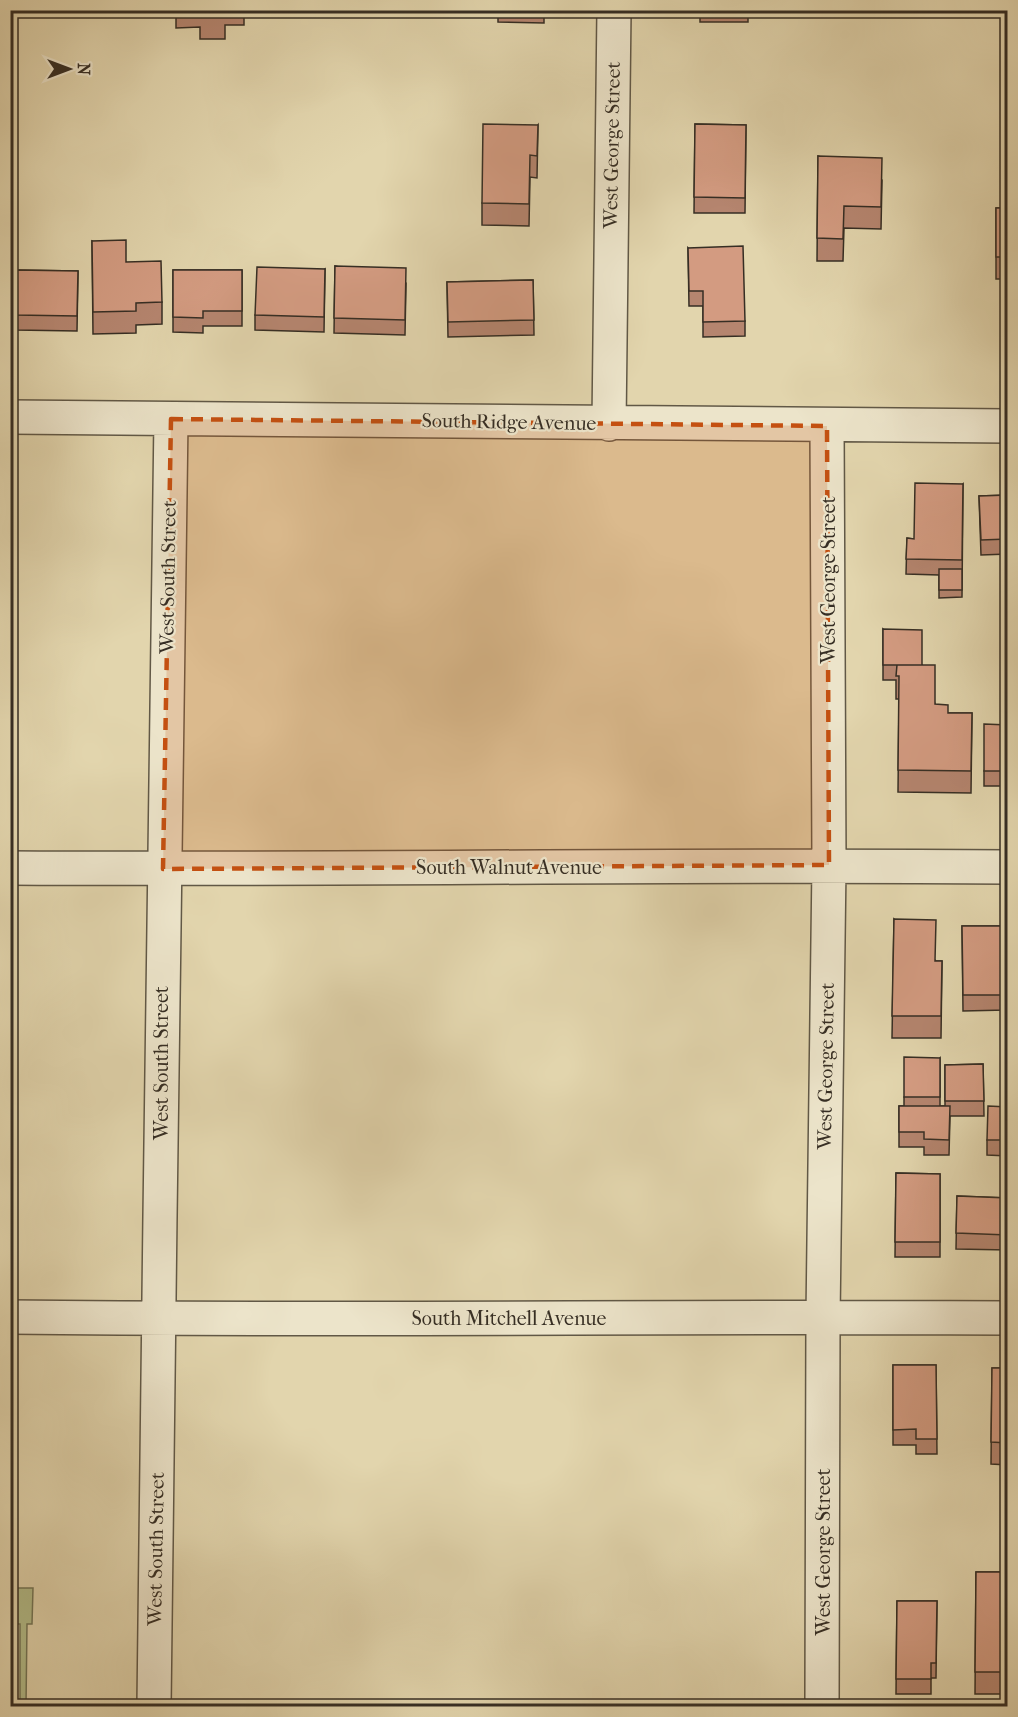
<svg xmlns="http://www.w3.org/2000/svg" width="1018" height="1717" viewBox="0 0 1018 1717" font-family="'IM FELL French Canon',serif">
  <rect width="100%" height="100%" fill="#e2d5ad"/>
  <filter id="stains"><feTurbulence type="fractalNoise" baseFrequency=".00333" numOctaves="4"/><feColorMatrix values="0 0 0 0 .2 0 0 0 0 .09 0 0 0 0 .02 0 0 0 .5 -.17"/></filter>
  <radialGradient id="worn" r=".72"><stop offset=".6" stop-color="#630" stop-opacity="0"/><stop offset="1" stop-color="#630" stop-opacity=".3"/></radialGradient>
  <path fill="#b3bd8a" stroke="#747657" stroke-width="1.5" d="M16 1588H33L32 1624H27L26 1706H20V1624H16Z"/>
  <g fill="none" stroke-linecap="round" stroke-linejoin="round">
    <g stroke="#615846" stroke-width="36">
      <path id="minor" d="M10 417 1008 426
        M609 424 614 10
        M10 868C343 870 675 864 1008 867
        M10 1317C343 1321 675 1316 1008 1318
        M154 1706C160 1277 163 848 171 419
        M822 1706 823 1317 829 865 827 426"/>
    </g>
    <use href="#minor" stroke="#ece4ca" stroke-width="33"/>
  </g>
  <path fill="#b5856f" stroke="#362e24" stroke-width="1.5" d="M176 10H244V25H225V39H200V27L176 28Z
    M498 10H544V23L498 22Z
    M700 10H748V22H700Z
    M930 10H966V17H930Z
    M695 124 746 125 745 213H694Z
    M538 125 537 178 530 177 529 226 482 225V203Z
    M818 156 882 180 881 229 844 228 843 261H817Z
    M996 208H1008V279H996Z
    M92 241 126 262 162 302V324L136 325V333L93 334Z
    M688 248 745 321V336L703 337V306H689Z
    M335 266 406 283 405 335 334 333Z
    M325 269 324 332 255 330V315Z
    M16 270 78 271 77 331 15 330Z
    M173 270H242V326H203V333L173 332Z
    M533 280 534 335 448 337 447 282Z
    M963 484 962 597 939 598V575L906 574 907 538 914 539Z
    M1008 495V554L981 555 979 496Z
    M883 629 922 665 935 704 948 713H972L971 793 898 792 899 699H896V680H883Z
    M1008 725V786H984V771Z
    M894 919 936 961H942L941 1038H892Z
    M962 926H1005L1006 1010 963 1011Z
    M940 1058V1106H945V1065L983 1064 984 1116H950L949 1155H924V1147H899V1106H904V1097Z
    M1008 1107V1156L987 1155V1140Z
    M896 1173 940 1174V1257H895Z
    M957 1196 1008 1198V1250L956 1249Z
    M893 1365H936L937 1454H916V1445H893Z
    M992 1368H1008V1465L991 1464Z
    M976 1572H1008V1694H975Z
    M897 1601H937L936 1678H931V1694H896Z"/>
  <path fill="#d39b81" stroke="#362e24" stroke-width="1.5" d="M200 10H225V17H200Z
    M483 124 538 125 537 156 530 155 529 204 482 203Z
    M695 124 746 125 745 198 694 197Z
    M818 156 882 158 881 207 844 206 843 239 817 238Z
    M996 208H1008V257H996Z
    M126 240V262L161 261 162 302 136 303V311L93 312 92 241Z
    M743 246 745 321 703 322V291H689L688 248Z
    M335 266 406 268 405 320 334 318Z
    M257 267 325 269 324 317 255 315Z
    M16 270 78 271 77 316 15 315Z
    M173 270H242V311H203V318L173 317Z
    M533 280 534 320 448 322 447 282Z
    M915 483 963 484 962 560 906 559 907 538 914 539Z
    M1008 495V539L981 540 979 496Z
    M939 569H962V590H939Z
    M883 629 922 630V665H883Z
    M897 665H935V704L948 705V713H972L971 771 898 770 899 676H896Z
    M984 724 1008 725V771H984Z
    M894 919 936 920 935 961H942L941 1016H892Z
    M962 926H1005L1006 995H963Z
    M904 1057 940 1058V1097H904Z
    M983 1064 984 1101H945V1065Z
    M899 1106H950L949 1140 924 1139V1132H899Z
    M988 1106 1008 1107V1140H987Z
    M896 1173 940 1174V1242H895Z
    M957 1196 1008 1198V1235L956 1233Z
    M893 1365H936L937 1439H916V1429L893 1430Z
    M992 1368H1008V1443L991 1442Z
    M976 1572H1008V1672H975Z
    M897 1601H937L936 1663H931V1679H896Z"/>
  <path fill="#c45011" fill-opacity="0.2" stroke="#c45011" stroke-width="4.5" stroke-dasharray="12 8" stroke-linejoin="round" d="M171 419 827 426 829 865 163 869Z"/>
  <g text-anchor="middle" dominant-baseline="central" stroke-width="4.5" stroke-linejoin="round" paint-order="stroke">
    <g font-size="20" fill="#362e24" stroke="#ece4ca">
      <text transform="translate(612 145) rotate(-89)">West George Street</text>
      <text transform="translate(509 422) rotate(1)">South Ridge Avenue</text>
      <text transform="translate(168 577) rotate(-89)">West South Street</text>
      <text transform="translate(828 580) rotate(-90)">West George Street</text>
      <text x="509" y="867">South Walnut Avenue</text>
      <text transform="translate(161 1063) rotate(-90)">West South Street</text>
      <text transform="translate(826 1066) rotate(-89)">West George Street</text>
      <text x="509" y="1318">South Mitchell Avenue</text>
      <text transform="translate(156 1549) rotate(-89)">West South Street</text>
      <text transform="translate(823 1552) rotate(-90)">West George Street</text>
    </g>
  </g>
  <rect width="1018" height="1717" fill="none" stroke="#e2d5ad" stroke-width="36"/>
  <rect x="12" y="12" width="994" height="1693" fill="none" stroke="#362e24" stroke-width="3"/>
  <rect x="18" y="18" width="982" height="1681" fill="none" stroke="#362e24" stroke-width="1.5"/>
  <g transform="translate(69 69) rotate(90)" stroke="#ece4ca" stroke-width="4.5" paint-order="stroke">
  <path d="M0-4.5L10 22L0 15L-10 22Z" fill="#362e24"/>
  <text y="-9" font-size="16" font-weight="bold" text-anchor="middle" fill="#362e24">N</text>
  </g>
  <rect width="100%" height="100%" filter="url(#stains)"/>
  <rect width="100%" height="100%" fill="url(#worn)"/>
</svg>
